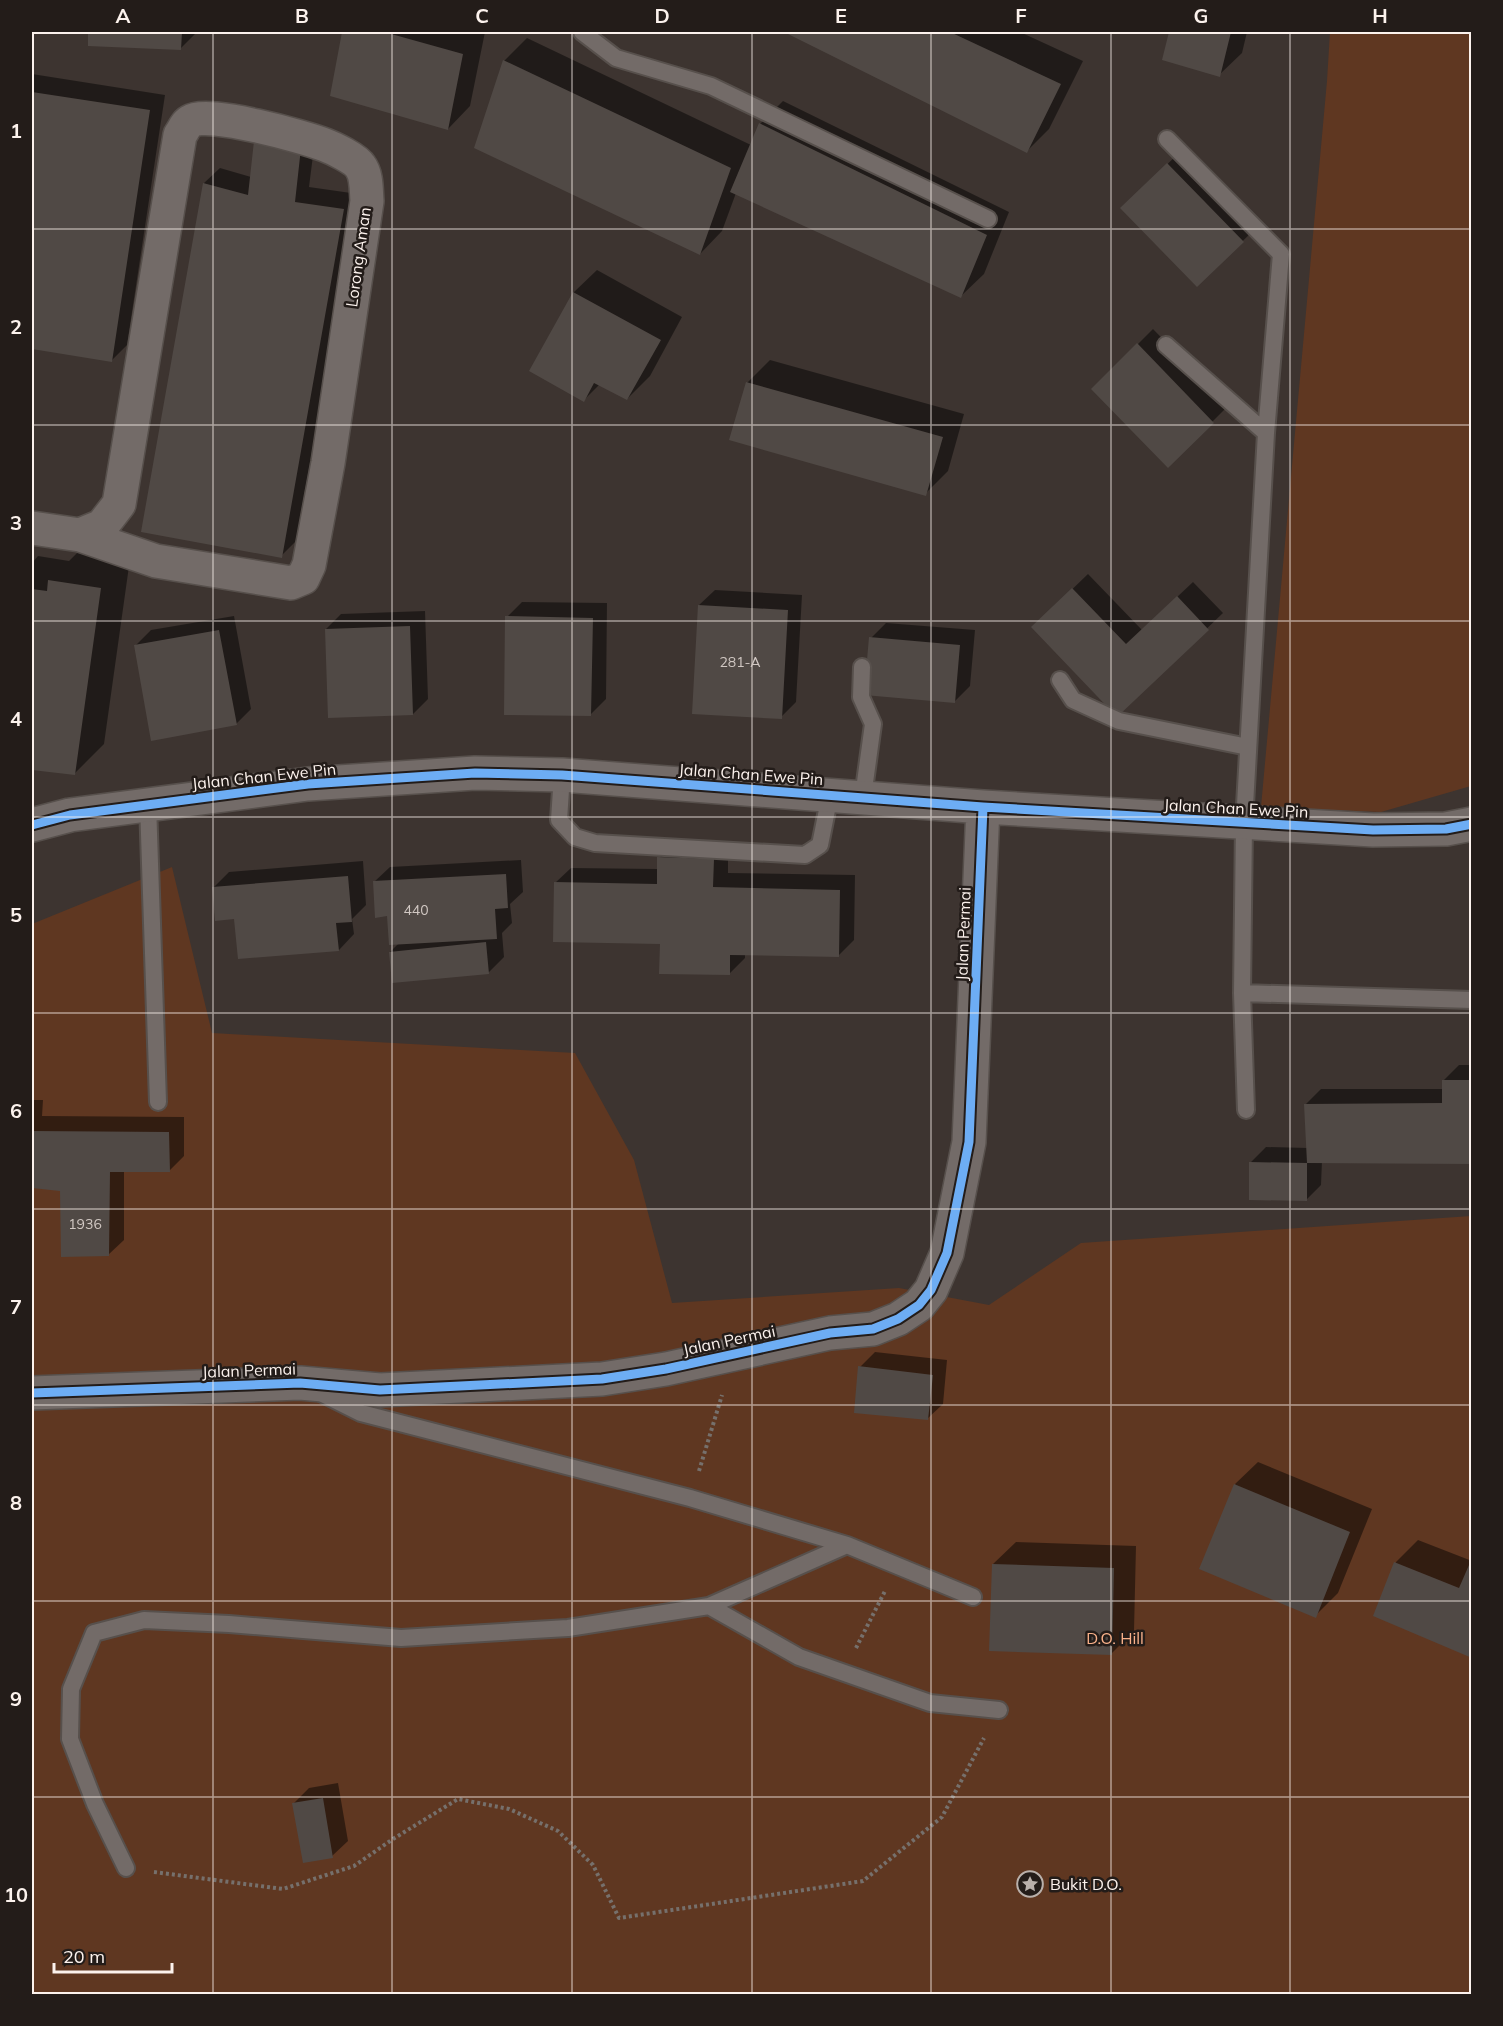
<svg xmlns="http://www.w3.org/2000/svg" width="1503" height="2026" viewBox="0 0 1503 2026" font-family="Mulish,sans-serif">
  <rect width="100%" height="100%" fill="#3d3430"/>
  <path fill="#5f3721" d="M1330 32H1471V786L1381 812 1261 807 1327 81Z
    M172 867 212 1033 575 1053 634 1160 672 1303 899 1288 989 1305 1081 1243 1471 1216V1994H32V924Z"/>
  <path fill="#0007" d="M90 32H197L180 49 89 45Z
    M343 32H485L470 106 448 129 332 95Z
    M787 32H1020L1083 61 1049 129 1027 151Z
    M1171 32H1247L1242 53 1219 75 1164 59Z
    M527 38 751 145 760 124 783 101 1009 212 984 274 961 296 736 193 722 231 700 254 504 61Z
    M32 74 165 95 127 345 112 360 32 347Z
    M272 118 317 124 309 187 358 194 296 541 281 556 204 183 220 168 251 177Z
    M1183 149 1258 226 1198 285 1122 208Z
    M597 270 682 317 650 376 627 399 600 384 584 400 531 370 574 292Z
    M1153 329 1228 406 1168 466 1093 389Z
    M770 360 964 414 948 471 925 494 747 383Z
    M79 551 130 559 104 744 74 774 32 768V732L36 702 32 701V563L38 556 69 561Z
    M1088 574 1142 630 1193 582 1223 613 1117 715 1033 627Z
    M715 590 802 595 796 702 781 717 699 605Z
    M522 602 607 603 606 699 590 715 507 617Z
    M425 611 428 699 413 714 326 629 341 614Z
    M234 616 251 709 236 724 136 645 151 630Z
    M886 623 975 630 970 686 955 701 871 638Z
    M674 843 728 844V873L855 875 854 940 838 956 745 954V958L730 973 661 943 555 883 571 868 658 869 659 858Z
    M521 860 523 892 510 904 512 923 502 933 504 957 489 972 390 952 399 943 374 882 390 867Z
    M363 861 366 905 352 919 354 934 339 950 235 917 214 887 229 872Z
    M1459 1065H1472V1162L1322 1161 1321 1185 1306 1200 1251 1162 1266 1147 1308 1148 1305 1105 1321 1089H1443V1081Z
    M32 1100H43L42 1116 184 1117V1156L169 1171 124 1170V1240L108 1255 62 1190 32 1187Z
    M875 1352 947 1360 943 1404 927 1419 860 1367Z
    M1258 1462 1372 1509 1338 1593 1315 1616 1235 1484Z
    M1418 1540 1472 1561V1656L1375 1615 1396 1562Z
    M1016 1542 1136 1546 1134 1631 1111 1654 993 1564Z
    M338 1783 348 1841 332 1856 294 1803 309 1788Z"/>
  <path fill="#504945" d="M88 32H182L181 50 88 46Z
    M342 32H384L463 54 448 130 330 96Z
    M784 32H950L1061 84 1027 153Z
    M1169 32H1231L1220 77 1162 60Z
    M503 60 731 168 700 255 474 148Z
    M32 92 150 110 112 362 32 349Z
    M759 123 987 235 961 298 730 192Z
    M255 132 302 139 295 202 344 209 282 558 141 532 203 183 248 195Z
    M1167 163 1244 242 1197 287 1120 208Z
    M573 292 661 340 627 400 594 383 584 402 529 371Z
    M1137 343 1214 423 1168 468 1091 389Z
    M746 382 943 437 926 496 729 440Z
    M48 580 101 588 75 775 32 770V722L34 703H32V589L47 591Z
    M1072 588 1126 644 1177 596 1209 630 1117 717 1031 627Z
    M698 605 788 610 782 719 692 714Z
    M505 616 593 618 591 716 504 715Z
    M410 626 413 715 328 718 325 629Z
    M219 630 237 725 151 741 134 645Z
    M869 637 960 645 955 703 864 695Z
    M657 857 714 859 713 887 840 890 839 957 730 955V975L659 974 660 944 553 942 554 882 657 884Z
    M506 874 508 908 495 909 497 939 389 945 387 916 375 918 373 881Z
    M348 876 352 922 336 923 339 951 238 959 234 919 215 921 212 887Z
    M486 942 489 974 392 983 389 952Z
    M1442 1080H1472V1164L1307 1163V1201L1249 1200V1162L1307 1163 1304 1104 1442 1103Z
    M32 1131 169 1132 170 1172H110L109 1256 61 1257 60 1191 32 1188Z
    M858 1366 933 1375 928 1420 854 1413Z
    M1234 1484 1350 1532 1316 1618 1199 1569Z
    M1394 1562 1459 1588 1469 1565 1472 1566V1658L1373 1616Z
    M992 1564 1114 1568 1112 1655 989 1651Z
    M323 1798 333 1858 303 1863 292 1803Z"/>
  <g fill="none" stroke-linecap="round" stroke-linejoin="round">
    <g stroke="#57504c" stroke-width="20">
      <path id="service" d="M582 32 616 58 711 86 988 219
        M1167 139 1281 254 1266 433 1244 823 1242 993 1246 1110
        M1166 345 1266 433
        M862 667 861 697 873 724 863 797
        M1060 680 1073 700 1119 721 1248 747
        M562 775 559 820 575 837 595 843 805 855 820 845 830 795
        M148 804 158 1102
        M1242 993 1472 1000
        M323 1394 361 1413 690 1498 847 1545
        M709 1606 799 1657 930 1703 999 1710
        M126 1868 95 1804 70 1739 71 1689 94 1633 144 1620 229 1624 401 1638 568 1628 709 1606 847 1545 973 1597"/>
    </g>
    <g stroke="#57504c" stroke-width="36">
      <path id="minor" d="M32 528 80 535 102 526 119 504 180 135C183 131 186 123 191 121 207 110 305 137 325 145 333 148 356 159 360 166 367 175 366 189 367 201L328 463 309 565 303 578 291 583 156 561 80 535
        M32 825 70 815 308 784 475 773 562 775 983 807 1373 830 1446 829 1472 824
        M32 1393 300 1383 380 1390 602 1379 666 1369 830 1333 873 1329 898 1319 919 1305 931 1290 947 1253 969 1142 983 807"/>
    </g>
    <path stroke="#76706c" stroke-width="4" stroke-dasharray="3 3" stroke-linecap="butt" d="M699 1471 722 1395
      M856 1648 885 1591
      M154 1872 283 1889 354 1866 393 1839 458 1799 509 1809 558 1831 593 1865 619 1918 863 1881 942 1817 984 1738"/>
    <use href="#service" stroke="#736b68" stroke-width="16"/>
    <use href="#minor" stroke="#736b68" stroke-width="33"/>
    <g stroke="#231c19" stroke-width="13">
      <path id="cycleway" d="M32 825 70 815 308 784 475 773 562 775 983 807 1373 830 1446 829 1472 824
        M32 1393 300 1383 380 1390 602 1379 666 1369 830 1333 873 1329 898 1319 919 1305 931 1290 947 1253 969 1142 983 807"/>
    </g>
    <use href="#cycleway" stroke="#6dadf4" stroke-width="9"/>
  </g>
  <path fill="none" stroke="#fcf2ed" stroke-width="1.5" stroke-opacity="0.55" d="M213 32V1994M392 32V1994M572 32V1994M752 32V1994M931 32V1994M1111 32V1994M1290 32V1994M32 229H1472M32 425H1472M32 621H1472M32 817H1472M32 1013H1472M32 1209H1472M32 1405H1472M32 1601H1472M32 1797H1472"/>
  <defs>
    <g id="sight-ring" transform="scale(1.35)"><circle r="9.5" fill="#231c19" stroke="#b9b0ab" stroke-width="1.5"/><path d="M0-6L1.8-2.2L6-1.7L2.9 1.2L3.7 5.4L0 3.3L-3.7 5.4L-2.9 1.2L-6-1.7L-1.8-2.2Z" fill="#b9b0ab"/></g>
  </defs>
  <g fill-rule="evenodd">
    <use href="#sight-ring" x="1030" y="1884"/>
  </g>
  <g text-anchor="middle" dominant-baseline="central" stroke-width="5" stroke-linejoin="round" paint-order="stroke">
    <g font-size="14" fill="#d1c8c3">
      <text x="740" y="662">281-A</text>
      <text x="416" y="910">440</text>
      <text x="85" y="1224">1936</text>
    </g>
    <g font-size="16" fill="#fcf2ed" stroke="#231c19">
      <text transform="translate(358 257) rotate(-82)">Lorong Aman</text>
      <text transform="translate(751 774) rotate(4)">Jalan Chan Ewe Pin</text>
      <text transform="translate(264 776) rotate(-6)">Jalan Chan Ewe Pin</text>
      <text transform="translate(1236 808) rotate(3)">Jalan Chan Ewe Pin</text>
      <text transform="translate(963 934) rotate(-88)">Jalan Permai</text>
      <text transform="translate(729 1340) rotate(-12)">Jalan Permai</text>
      <text transform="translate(249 1370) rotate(-2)">Jalan Permai</text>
    </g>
    <g font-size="16" fill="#f9b18a" stroke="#231c19">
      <text x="1115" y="1638">D.O. Hill</text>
    </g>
    <g font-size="16" fill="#fcf2ed" stroke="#231c19" text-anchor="start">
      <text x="1050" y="1884">Bukit D.O.</text>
    </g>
  </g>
  <rect width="1503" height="2026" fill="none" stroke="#231c19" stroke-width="66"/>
  <path d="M54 1963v9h118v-9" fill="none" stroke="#fcf2ed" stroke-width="3"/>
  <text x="63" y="1963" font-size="18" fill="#fcf2ed" stroke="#231c19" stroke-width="4.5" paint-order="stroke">20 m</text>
  <rect x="33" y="33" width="1437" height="1960" fill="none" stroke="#fcf2ed" stroke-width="2"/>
  <g font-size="20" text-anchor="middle" font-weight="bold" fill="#fcf2ed">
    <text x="123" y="23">A</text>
    <text x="302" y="23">B</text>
    <text x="482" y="23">C</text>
    <text x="662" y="23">D</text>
    <text x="841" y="23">E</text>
    <text x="1021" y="23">F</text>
    <text x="1201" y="23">G</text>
    <text x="1380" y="23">H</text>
    <text x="16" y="138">1</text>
    <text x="16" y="334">2</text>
    <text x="16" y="530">3</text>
    <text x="16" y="726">4</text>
    <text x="16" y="922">5</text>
    <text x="16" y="1118">6</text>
    <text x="16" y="1314">7</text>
    <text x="16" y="1510">8</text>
    <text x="16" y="1706">9</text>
    <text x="16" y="1902">10</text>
  </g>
</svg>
